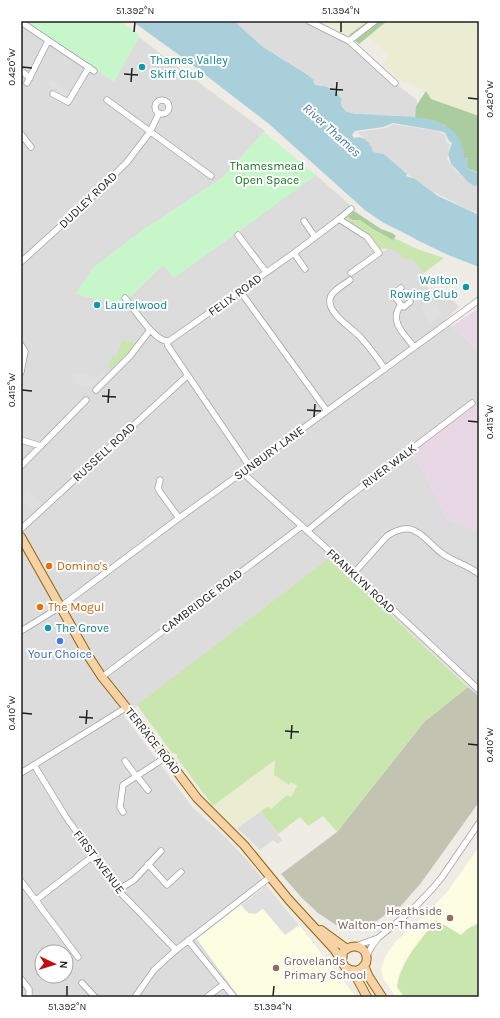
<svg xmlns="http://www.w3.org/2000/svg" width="500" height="1018" viewBox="0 0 500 1018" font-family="Karla,sans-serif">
  <rect width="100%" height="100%" fill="#efece6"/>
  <path fill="#dddcdc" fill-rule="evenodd" d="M21 21 114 81 139 37 179 68 265 131 222 178 140 232 93 268 76 294 101 300 102 298 106 299V301L122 305 163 265 174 278 316 175 349 204 353 212 347 218 369 235 383 252 389 248V236L417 249 414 259 424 273 420 276 436 298 447 293 459 307 445 320 479 351 478 405 474 409H472L410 453 422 468 447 519 479 532V696L329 558 124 716 193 808 223 835 248 861 262 878 247 900 197 939 239 997H21ZM42 952H66V976H42Z
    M234 21H309L349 41 395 83 417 100 415 118 395 115 378 116 351 113 346 111 342 108 341 102 342 99 336 92 330 87 315 85 313 81 314 80 306 73 263 47Z
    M393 124 438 131 445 135 447 143 450 144 447 160 456 171 467 181 479 186V213L465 208 428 189 407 174 384 154 373 152 370 144 357 132 386 128Z
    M261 811 282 840 278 844 273 840 260 850 237 828Z"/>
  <path fill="#e8d8e5" d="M477 309H479V351L452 326Z
    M479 403V532L447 519 422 468 410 453 469 408 474 409 477 407Z"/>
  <path fill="#fdfde1" d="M479 847V997H396L383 978 381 970 385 957 395 942 427 913 447 892Z
    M266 885 300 926 356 997H239L197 939Z"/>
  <path fill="#c3c3b2" d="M468 687 479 696V802L421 883 400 907 398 906 375 922 357 930 342 929 318 913 302 898 281 874 337 832 424 722Z"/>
  <path fill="#ebedd3" d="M319 21H368L349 35Z
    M387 21H479V116L431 99 426 91 400 80 383 64 388 55 368 36Z
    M275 760 289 785 291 782 297 786 291 797 287 795 271 809 268 806 237 828 213 806Z"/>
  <path fill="#cae6af" d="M348 217 352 220 360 219 373 229 393 240 394 238 417 249 444 258 424 273 413 259 406 260C398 251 392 247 380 249L369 235 346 218Z
    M122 340 136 343 126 355 110 370 108 368 112 356 116 357Z
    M329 558 468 687 424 722 337 832 323 816 308 826 300 817 278 834 261 811 268 806 271 809 287 795 291 797 297 786 291 782 289 785 274 775 275 760 213 806 177 758V754L172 753 137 705Z
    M436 920 461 935 467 929 479 923V997H404L397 987C400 961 421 940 436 920Z"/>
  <path fill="#abcc9e" d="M368 21H387L359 44 349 35Z
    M426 91 431 99 479 116V173L467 168V158L464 159 445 125 431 120 415 118 416 106Z
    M354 211 381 229 392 233 396 236 393 240 373 229 360 220H352L348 217Z"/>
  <path fill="#c6f6ca" d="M23 21H121L137 33 139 37 114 82Z
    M264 132 316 175 174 278 163 265 122 305 105 301 106 299 102 298 101 300 76 294 93 268 140 232 222 178Z"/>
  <path fill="#dfdfdf" d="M51 79 73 93 68 102 48 90 51 86 47 83Z
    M428 302 431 306 436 303 443 314 430 323 421 308Z
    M100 372 106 375 94 388 71 383 75 373 98 378Z
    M29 490 41 504 33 511 21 498Z
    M266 885 299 925 285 935 263 909 255 914 248 913 241 905Z"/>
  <path fill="#a9cfda" d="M132 21H234L263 47 305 73 314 80 313 81 315 85C331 87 332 87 342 99L341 102C341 103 342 108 343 108 347 114 356 114 362 114 396 118 465 108 464 159L468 158 467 168 479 174V185L474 186 468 182 451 164 448 154 452 143 449 141 445 133 440 131 393 123 383 127 355 131 352 135 354 138C361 136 365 139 370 144L369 146 371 145 373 152 384 154 407 174 406 176 415 179 438 196 477 214V217L479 215V267L448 255 417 240 410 236 384 223 366 211 269 124 186 60Z"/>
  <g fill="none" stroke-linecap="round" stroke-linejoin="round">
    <g stroke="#a3a3a3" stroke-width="7">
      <path id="minor" d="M309 21 349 41 395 83
        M21 22 94 71
        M349 41 375 21
        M21 71 30 78
        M27 83 48 41
        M53 94 68 102 89 67
        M107 100 211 176
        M155 107a7 7 0 1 1 14 0a7 7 0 1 1-14 0Z
        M21 134 31 147
        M339 219 367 237 379 253 351 273
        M304 221 315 237
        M238 235 266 272
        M294 253 305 269
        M21 262 86 203 127 162 150 132 159 113
        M350 280C344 285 331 291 330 299 327 314 354 329 362 339 370 348 378 359 385 369
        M240 291 327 411
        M125 298C134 308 155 343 169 341L294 253 339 219 351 209
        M410 302 404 307 401 305C388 321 405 335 414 347
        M401 305 393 294 401 288
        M167 342 168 346 250 467
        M21 345 25 351 21 372
        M96 390 130 356 150 330
        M21 440 41 446
        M21 466 86 400
        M243 473 354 573 479 690
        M160 480 158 488 160 492 179 518
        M21 529 187 376
        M307 531 347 498 472 403
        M354 573 387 536C416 517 423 540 443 554 454 562 468 565 479 574
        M21 631 60 607 179 518 250 467 479 300
        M102 677 302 526
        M125 761 136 776
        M34 765 66 817 118 890 176 950
        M21 773 127 707
        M136 775 148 790
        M123 812 120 807 123 785 166 757
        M148 864 167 885 181 872
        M21 881 78 957
        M118 890 134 880 161 851
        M36 900 93 856
        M188 940 234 997
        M356 946 378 938
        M366 957 372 946 378 938 412 910 433 888 442 877 479 823
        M21 979 29 989V997
        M82 983 95 997
        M135 997 154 970 176 950 270 877
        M207 997 224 984"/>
    </g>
    <g stroke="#90630a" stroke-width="10">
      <path id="primary" d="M21 537 87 654 102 677 166 757 197 798 244 845 289 900 334 949 345 967 350 970 357 971 362 968 366 963C370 948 354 941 343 952L342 961
        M321 930 347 949
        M364 966 369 977 382 997
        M353 971 367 997"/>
    </g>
    <use href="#minor" stroke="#fff" stroke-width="5.5"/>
    <use href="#primary" stroke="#f6d2a5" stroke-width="8"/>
  </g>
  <path fill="none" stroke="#1f1f1f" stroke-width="1.5" d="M134 32 135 22M341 32V22M22 67 32 68M124 74 138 75M131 82 132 68M330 89 343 90M336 96 337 82M468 98 478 99M22 390 32 391M102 396 116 397M108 403 109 389M307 410 321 411M314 417 315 404M468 421 478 422M22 713 32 714M79 717 93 718M86 724 87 710M285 731 299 732M291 739 292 725M468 744 478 745M67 996V986M273 996 274 986"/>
  <g fill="#0f9aa8" stroke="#fff" stroke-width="1.5">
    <circle cx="142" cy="67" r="4"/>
    <circle cx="466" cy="287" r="4"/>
    <circle cx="97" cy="305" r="4"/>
    <circle cx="48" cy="628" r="4"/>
  </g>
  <g fill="#e8710a" stroke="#fff" stroke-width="1.5">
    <circle cx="49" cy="566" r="4"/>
    <circle cx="40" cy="607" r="4"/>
  </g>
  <circle fill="#3f7fe0" stroke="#fff" stroke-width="1.5" cx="60" cy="641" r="4"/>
  <g fill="#8d6e63" stroke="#fff" stroke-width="1.5">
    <circle cx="450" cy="918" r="4"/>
    <circle cx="276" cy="968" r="4"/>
  </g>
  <g text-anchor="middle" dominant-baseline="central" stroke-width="4" stroke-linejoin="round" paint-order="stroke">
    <g font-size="12" fill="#0d838f" stroke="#fff" text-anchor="start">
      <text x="150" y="60">Thames Valley<tspan x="150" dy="14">Skiff Club</tspan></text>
      <text x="458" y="280" text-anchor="end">Walton<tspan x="458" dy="14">Rowing Club</tspan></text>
      <text x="105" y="305">Laurelwood</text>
      <text x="56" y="628">The Grove</text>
    </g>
    <g font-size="12" fill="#13771b" stroke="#fff">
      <text x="267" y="166">Thamesmead<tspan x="267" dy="14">Open Space</tspan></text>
    </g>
    <g font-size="12" fill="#1f1f1f" stroke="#fff">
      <text transform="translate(88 200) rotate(-44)">DUDLEY ROAD</text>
      <text transform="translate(235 295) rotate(-36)">FELIX ROAD</text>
      <text transform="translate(104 452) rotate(-43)">RUSSELL ROAD</text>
      <text transform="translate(269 453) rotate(-36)">SUNBURY LANE</text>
      <text transform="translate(389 466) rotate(-37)">RIVER WALK</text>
      <text transform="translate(361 581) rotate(43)">FRANKLYN ROAD</text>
      <text transform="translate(202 601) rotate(-37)">CAMBRIDGE ROAD</text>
      <text transform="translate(153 741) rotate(52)">TERRACE ROAD</text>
      <text transform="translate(99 862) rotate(53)">FIRST AVENUE</text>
    </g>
    <g font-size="12" fill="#c56008" stroke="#fff" text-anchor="start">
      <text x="57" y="566">Domino's</text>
      <text x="48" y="607">The Mogul</text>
    </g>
    <g font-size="12" fill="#366cbe" stroke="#fff">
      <text x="60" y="654">Your Choice</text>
    </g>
    <g font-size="12" fill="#785e54" stroke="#fff" text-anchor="end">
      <text x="442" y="911">Heathside<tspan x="442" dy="14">Walton-on-Thames</tspan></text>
      <text x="284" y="961" text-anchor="start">Grovelands<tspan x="284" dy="14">Primary School</tspan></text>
    </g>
    <g font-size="13" font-style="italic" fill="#4e78a1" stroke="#fff">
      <text transform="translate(332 130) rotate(42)">River Thames</text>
    </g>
  </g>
  <rect width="500" height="1018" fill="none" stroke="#ffffff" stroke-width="44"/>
  <g transform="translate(54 964) rotate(94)"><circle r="19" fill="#ffffff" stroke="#a5a5a5"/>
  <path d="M0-3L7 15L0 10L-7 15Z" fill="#c10d0e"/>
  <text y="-6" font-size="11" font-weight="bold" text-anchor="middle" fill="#1f1f1f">N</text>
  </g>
  <rect x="22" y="22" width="456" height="974" fill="none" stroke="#1f1f1f" stroke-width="1.5"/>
  <g font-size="10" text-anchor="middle" fill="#1f1f1f">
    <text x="135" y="14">51.392°N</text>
    <text x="341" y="14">51.394°N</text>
    <text transform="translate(11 67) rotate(-90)" y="4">0.420°W</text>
    <text transform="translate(489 99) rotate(-90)" y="4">0.420°W</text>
    <text transform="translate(11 390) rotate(-90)" y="4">0.415°W</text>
    <text transform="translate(489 422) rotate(-90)" y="4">0.415°W</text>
    <text transform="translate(11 713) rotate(-90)" y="4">0.410°W</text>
    <text transform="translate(489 745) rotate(-90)" y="4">0.410°W</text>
    <text x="67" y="1010">51.392°N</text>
    <text x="273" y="1010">51.394°N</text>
  </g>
</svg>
